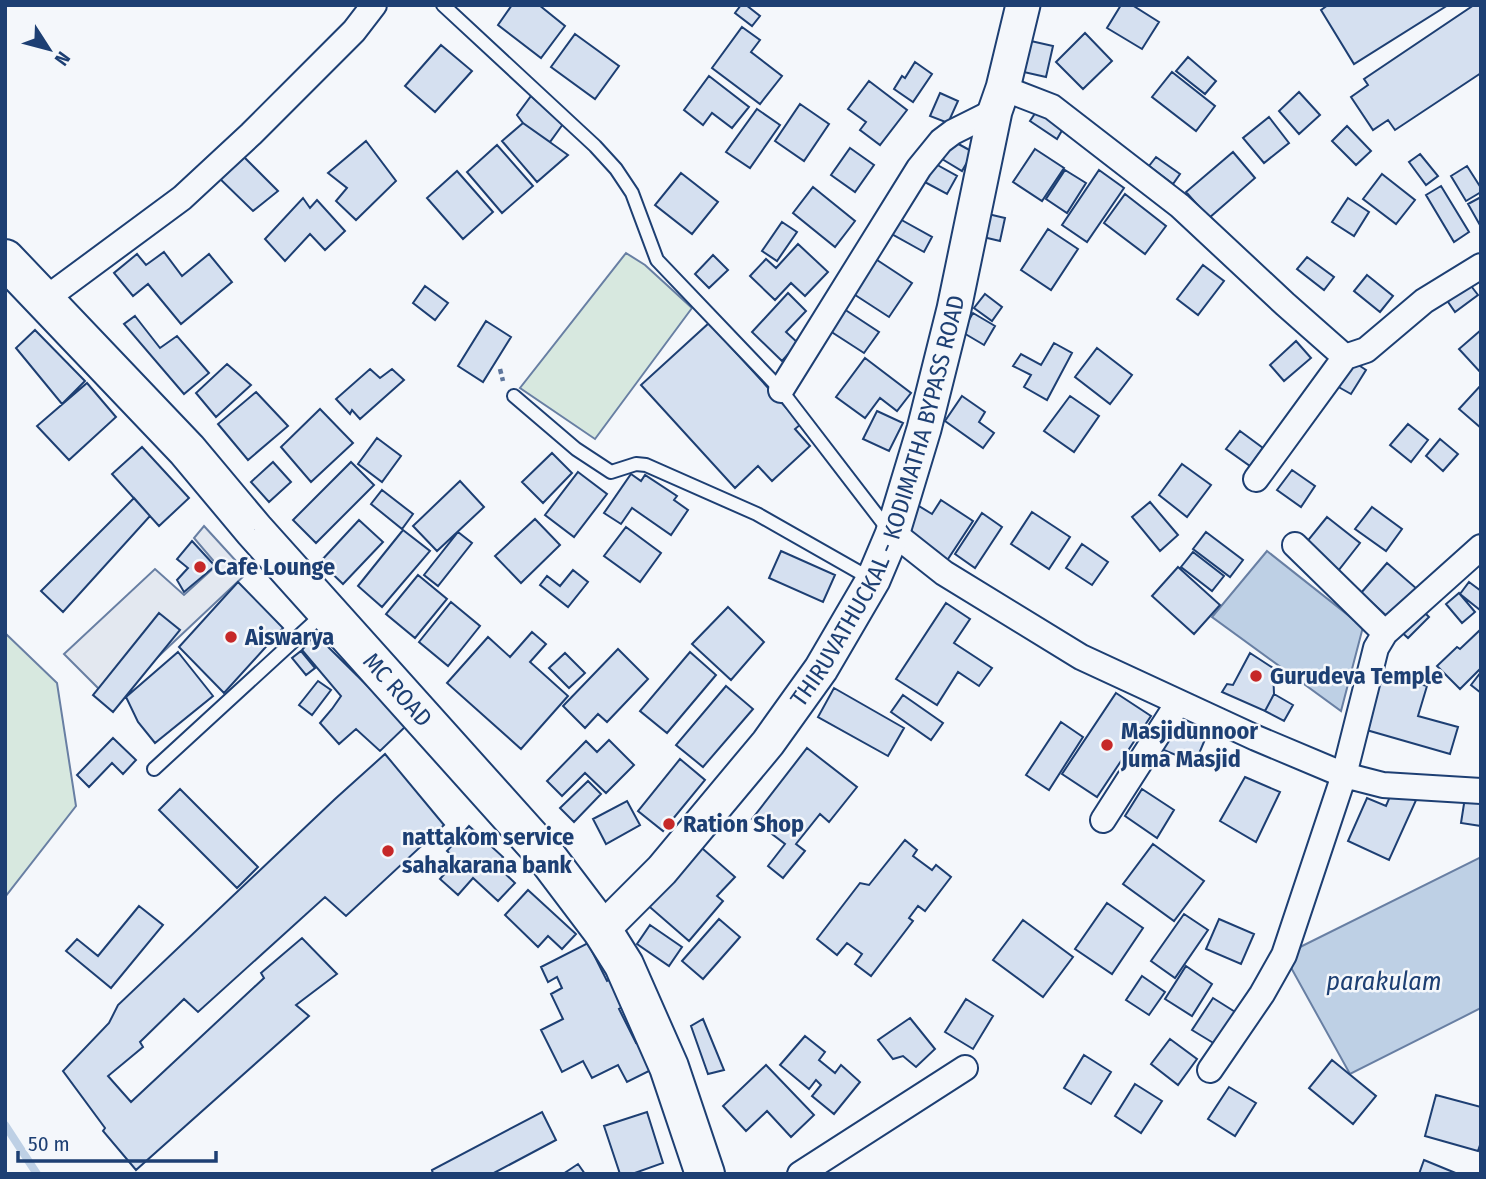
<svg xmlns="http://www.w3.org/2000/svg" width="1486" height="1179" viewBox="0 0 1486 1179" font-family="'Fira Sans Condensed',sans-serif">
  <rect width="100%" height="100%" fill="#f4f7fb"/>
  <path fill="#d7e8df" stroke="#687fa3" stroke-width="2" d="M626 253 645 265 692 308 595 439 520 388Z
    M5 633 57 683 76 806 5 897Z"/>
  <path fill="#e3e8f0" stroke="#687fa3" stroke-width="2" d="M204 526 247 573 111 701 64 654 155 569 184 595 217 565 194 538Z"/>
  <path fill="#bed0e5" stroke="#687fa3" stroke-width="2" d="M1267 551 1363 627 1341 711 1212 617Z
    M1481 857V1008L1350 1074 1284 955Z"/>
  <g fill="none" stroke-linecap="round" stroke-linejoin="round">
    <path stroke="#bed0e5" stroke-width="8" d="M5 1125 37 1174"/>
  </g>
  <path fill="#d5e0f0" stroke="#1d3f73" stroke-width="2" d="M512 5H539L565 26 541 58 498 25Z
    M741 5H746L760 16 752 26 735 13Z
    M1121 5H1132L1159 22 1142 49 1107 28Z
    M1328 5H1448L1354 64 1321 10Z
    M1474 5H1481V73L1395 130 1388 120 1373 130 1351 97 1368 85 1364 79Z
    M742 27 760 40 751 52 782 76 760 104 712 68Z
    M1085 33 1112 61 1083 89 1056 62Z
    M575 34 619 66 595 99 551 67Z
    M1022 39 1053 46 1046 77 1015 70Z
    M441 45 472 71 435 112 405 86Z
    M1188 57 1216 81 1205 94 1176 71Z
    M915 62 932 74 913 102 894 89 902 76 905 78Z
    M1172 72 1215 106 1196 131 1152 97Z
    M709 76 749 107 732 128 712 113 703 125 684 110Z
    M869 81 907 110 880 145 860 130 866 122 848 109Z
    M1299 92 1320 115 1299 134 1279 111Z
    M940 93 958 101 948 123 930 116Z
    M531 96 563 124 550 142 523 123 517 115Z
    M800 104 829 124 804 161 775 141Z
    M757 109 780 125 750 168 726 152Z
    M1038 109 1064 127 1057 139 1030 121Z
    M1269 117 1289 143 1264 163 1243 138Z
    M523 123 568 155 537 182 502 141Z
    M1347 126 1371 151 1356 165 1332 141Z
    M366 141 396 181 356 220 336 201 347 188 328 173Z
    M953 141 973 152 962 171 942 159Z
    M497 145 533 186 502 213 467 172Z
    M850 148 874 165 855 192 831 175Z
    M1035 149 1064 168 1042 201 1013 182Z
    M239 152 278 191 253 211 216 175Z
    M1233 152 1255 178 1209 218 1186 192Z
    M1420 154 1438 176 1426 185 1409 162Z
    M1156 157 1180 174 1173 184 1149 166Z
    M932 162 957 176 947 194 921 180Z
    M1467 166 1481 188V192L1466 201 1451 176Z
    M1065 170 1086 183 1067 213 1046 199Z
    M1099 170 1124 188 1087 242 1062 225Z
    M457 171 493 212 463 239 427 198Z
    M681 173 718 202 692 234 655 205Z
    M1382 174 1415 200 1396 224 1363 199Z
    M1441 186 1469 232 1454 242 1426 195Z
    M813 187 855 221 835 247 793 213Z
    M1125 194 1166 226 1145 254 1104 223Z
    M1481 197V227L1468 204Z
    M303 198 310 208 317 200 345 231 325 250 310 234 285 261 265 239Z
    M1348 198 1369 212 1354 236 1332 222Z
    M988 214 1005 218 1000 241 983 237Z
    M898 218 932 237 924 252 890 233Z
    M782 222 797 232 777 261 762 251Z
    M1048 229 1078 249 1051 290 1021 270Z
    M798 244 828 272 805 296 791 283 775 300 750 276 766 259 776 268Z
    M164 252 182 276 209 254 232 282 181 324 148 284 133 296 114 273 137 254 146 265Z
    M713 255 728 270 709 288 695 274Z
    M871 256 912 283 889 317 849 291Z
    M1307 257 1334 277 1324 290 1297 269Z
    M1203 265 1224 281 1198 315 1177 299Z
    M1367 275 1393 296 1380 312 1354 291Z
    M1468 282 1478 295 1455 312 1446 299Z
    M425 286 448 303 435 320 413 303Z
    M788 293 806 311 786 332 798 343 782 361 752 332Z
    M985 294 1002 307 992 321 974 308Z
    M844 309 879 332 864 353 830 331Z
    M973 313 995 326 984 345 962 332Z
    M135 316 160 348 177 336 209 373 184 394 124 324Z
    M486 321 511 337 483 382 458 366Z
    M709 323 801 424 795 429 810 446 772 481 758 466 735 488 641 385Z
    M35 330 85 381 62 404 16 348Z
    M1481 330V373L1459 349Z
    M1296 341 1311 358 1284 381 1270 365Z
    M1054 343 1072 353 1047 400 1024 387 1031 375 1013 366 1021 354 1041 365Z
    M1097 348 1132 375 1110 404 1075 377Z
    M865 358 911 393 897 411 880 398 865 418 836 397Z
    M1351 360 1366 370 1351 394 1335 385Z
    M227 364 251 385 216 417 196 393Z
    M370 369 380 378 392 369 404 380 360 419 352 410 350 414 336 399Z
    M87 383 116 417 69 460 37 426Z
    M1481 385V428L1459 409Z
    M256 392 288 426 248 460 218 424Z
    M962 396 985 412 979 422 994 433 983 448 945 421Z
    M1070 396 1099 416 1074 452 1044 431Z
    M320 409 353 443 311 482 281 447Z
    M877 411 903 423 889 451 863 439Z
    M1408 424 1428 440 1411 462 1390 445Z
    M1240 431 1263 448 1250 466 1226 449Z
    M377 438 401 456 382 482 358 464Z
    M1440 439 1458 454 1443 471 1426 456Z
    M142 447 189 498 159 526 112 474Z
    M552 453 572 473 543 503 522 482Z
    M273 462 291 482 269 502 251 482Z
    M351 462 374 485 316 543 293 520Z
    M1182 464 1211 485 1187 517 1159 495Z
    M1292 470 1315 486 1301 507 1277 490Z
    M578 472 607 494 574 537 545 515Z
    M631 474 641 481 645 475 677 496 674 500 688 510 671 535 632 508 621 524 604 513Z
    M460 481 484 507 437 551 413 526Z
    M382 490 413 514 402 529 371 504Z
    M134 498 150 516 63 612 41 591Z
    M941 500 973 521 946 562 936 555 938 552 899 526 914 503 932 514Z
    M1150 502 1178 535 1160 551 1132 517Z
    M1372 507 1402 529 1386 551 1355 529Z
    M1032 512 1070 537 1049 569 1011 544Z
    M982 513 1002 527 975 568 955 554Z
    M1327 517 1360 543 1338 571 1305 544Z
    M535 519 560 545 521 583 495 556Z
    M359 520 383 542 343 584 320 562Z
    M626 527 661 553 640 582 604 556Z
    M403 530 430 551 382 607 358 586Z
    M458 532 472 543 438 586 424 575Z
    M1206 532 1243 560 1230 577 1193 549Z
    M192 541 215 566 184 592 177 580 188 568 177 559Z
    M1082 544 1108 562 1092 585 1066 568Z
    M781 551 835 575 823 602 769 578Z
    M1193 552 1224 576 1212 591 1181 567Z
    M1387 563 1417 589 1390 619 1361 593Z
    M1178 567 1220 605 1194 634 1152 596Z
    M573 570 588 582 568 607 540 585 547 576 560 586Z
    M418 575 447 599 415 638 386 614Z
    M238 582 283 628 224 693 179 647Z
    M1469 582 1481 591 1480 610 1460 594Z
    M1459 593 1475 612 1462 623 1446 604Z
    M451 602 480 626 448 666 419 642Z
    M946 603 970 619 954 643 992 668 979 686 958 672 937 705 896 679Z
    M1418 606 1429 617 1408 638 1397 628Z
    M728 607 764 642 731 680 692 644Z
    M159 613 180 630 113 712 93 695Z
    M1479 631 1481 633V668L1460 689 1437 666 1457 647 1460 649Z
    M532 632 546 644 530 662 568 696 521 749 447 683 488 637 510 657Z
    M315 634 407 725 380 751 356 729 339 744 320 723 332 709 341 696 302 650Z
    M618 649 648 679 607 722 598 714 585 728 563 706Z
    M301 651 315 668 306 675 292 658Z
    M178 652 213 696 155 743 138 722 126 697Z
    M690 652 716 675 667 733 640 711Z
    M565 653 585 673 569 688 549 668Z
    M1250 653 1273 668 1274 694 1265 711 1222 692 1227 684 1233 685Z
    M1481 672V693L1471 685Z
    M1380 673 1427 686 1418 716 1458 727 1450 754 1363 729Z
    M318 681 331 690 312 715 299 705Z
    M726 686 753 709 703 767 676 745Z
    M834 688 904 728 888 756 818 717Z
    M1116 693 1151 716 1097 797 1062 774Z
    M1274 694 1293 705 1284 721 1265 711Z
    M903 695 943 723 931 740 891 712Z
    M1180 708 1212 723 1195 763 1159 748Z
    M1061 722 1083 737 1049 790 1026 775Z
    M113 738 136 760 123 774 112 763 89 787 77 775Z
    M609 740 634 765 606 793 585 773 562 796 547 781 586 741 597 752Z
    M807 748 857 787 829 822 820 814 796 844 805 851 783 878 768 866 785 844 752 819Z
    M385 754 444 825 346 916 325 897 198 1012 184 999 140 1042 143 1047 108 1076 131 1102 264 978 261 973 302 938 337 974 296 1005 309 1016 136 1170 103 1131 105 1128 63 1071 109 1023 118 1005 335 799Z
    M680 759 705 780 663 831 638 811Z
    M1245 777 1280 792 1256 842 1220 821Z
    M588 781 601 794 574 822 560 808Z
    M1394 787 1417 798 1389 860 1348 841 1367 798 1386 806Z
    M180 789 258 867 237 888 159 810Z
    M1142 789 1174 810 1157 838 1125 816Z
    M1466 791 1481 794V826L1461 823Z
    M627 801 640 825 606 844 593 819Z
    M469 826 503 857 496 865 515 883 498 901 473 878 458 895 440 879 457 860 447 851Z
    M905 840 917 850 913 856 932 870 936 865 951 877 925 911 918 906 909 918 913 921 871 976 855 964 862 954 847 943 837 955 817 939 860 883 869 885Z
    M695 842 735 877 717 896 723 901 689 941 644 902Z
    M1153 844 1204 881 1174 921 1123 884Z
    M528 890 576 934 562 949 548 936 538 947 505 915Z
    M1107 903 1143 928 1112 974 1075 949Z
    M139 906 163 925 111 988 66 951 77 939 98 956Z
    M1184 914 1208 930 1175 978 1151 961Z
    M719 919 740 937 703 979 682 961Z
    M1219 919 1254 934 1241 964 1206 949Z
    M1023 920 1073 957 1043 997 993 960Z
    M650 925 682 947 669 966 637 944Z
    M588 943 607 981 615 977 628 1004 619 1009 636 1043 642 1040 655 1068 627 1082 618 1065 592 1078 583 1061 562 1072 541 1030 563 1019 551 994 562 988 557 977 548 982 541 967Z
    M1186 966 1212 984 1192 1016 1165 999Z
    M1142 976 1165 992 1149 1015 1126 1000Z
    M1213 998 1240 1015 1220 1047 1192 1030Z
    M966 999 993 1016 973 1049 945 1032Z
    M910 1018 935 1049 916 1067 903 1056 893 1059 878 1040Z
    M703 1019 724 1070 708 1074 691 1026Z
    M805 1036 825 1052 819 1060 835 1073 841 1065 860 1082 834 1114 812 1096 821 1085 816 1080 809 1089 780 1065Z
    M1170 1039 1197 1059 1178 1085 1151 1064Z
    M1084 1055 1111 1072 1091 1104 1064 1088Z
    M1332 1060 1376 1096 1353 1124 1309 1088Z
    M766 1065 814 1115 791 1137 767 1111 746 1131 723 1106Z
    M1135 1084 1162 1101 1141 1133 1115 1116Z
    M1229 1087 1256 1103 1235 1136 1208 1119Z
    M1436 1095 1481 1107V1142L1478 1151 1425 1136Z
    M542 1112 556 1140 492 1174H433L432 1170Z
    M647 1112 663 1163 632 1174H620L604 1126Z
    M1424 1160 1458 1174H1419Z
    M578 1164 585 1174H563Z"/>
  <g fill="none" stroke-linecap="round" stroke-linejoin="round">
    <g stroke="#1d3f73" stroke-width="16">
      <path id="service" d="M443 5 595 146 616 169 632 193 657 260 781 390 890 532
        M514 396 576 449 611 472 636 464 646 465 757 514 873 580
        M154 769 324 613"/>
    </g>
    <g stroke="#1d3f73" stroke-width="28">
      <path id="minor" d="M1003 88 1052 107 1180 206 1285 304 1345 357
        M44 300 182 198 251 134 354 31 374 5
        M781 390 919 168 941 141 953 132 995 111
        M1256 479 1345 357 1366 350 1424 301 1481 266
        M892 535 901 539 944 573 1081 657 1256 738 1344 775 1383 785 1481 791
        M1295 545 1385 633
        M1103 820 1178 703
        M1210 1070 1262 994 1284 955 1344 775 1376 648 1385 633 1481 547
        M800 1174 965 1068"/>
    </g>
    <g stroke="#1d3f73" stroke-width="37">
      <g id="secondary">
        <path id="s1" d="M602 930 662 870 768 743 821 669 873 580 892 535 924 429 954 309 995 111 1003 88 1023 5"/>
      </g>
    </g>
    <g stroke="#1d3f73" stroke-width="42">
      <g id="trunk">
        <path id="s2" d="M5 259 187 450 254 530 543 852 602 930 624 965 669 1067 705 1174"/>
      </g>
    </g>
    <path stroke="#5e769c" stroke-width="4.5" stroke-dasharray="5 3.5" stroke-linecap="butt" d="M500 369 503 381"/>
    <use href="#service" stroke="#f4f7fb" stroke-width="12"/>
    <use href="#minor" stroke="#f4f7fb" stroke-width="24"/>
    <use href="#secondary" stroke="#f4f7fb" stroke-width="33"/>
    <use href="#trunk" stroke="#f4f7fb" stroke-width="38"/>
  </g>
  <g fill="#c62828" stroke="#f4f7fb" stroke-width="2.5">
    <circle cx="200" cy="567" r="7"/>
    <circle cx="231" cy="637" r="7"/>
    <circle cx="1256" cy="676" r="7"/>
    <circle cx="1107" cy="745" r="7"/>
    <circle cx="669" cy="824" r="7"/>
    <circle cx="388" cy="851" r="7"/>
  </g>
  <g text-anchor="middle" dominant-baseline="central" stroke-width="5" stroke-linejoin="round" paint-order="stroke">
    <g font-size="24" fill="#1d3f73" stroke="#f4f7fb">
      <text stroke="none"><textPath href="#s1" startOffset="520">THIRUVATHUCKAL - KODIMATHA BYPASS ROAD</textPath></text>
      <text stroke="none"><textPath href="#s2" startOffset="583">MC ROAD</textPath></text>
    </g>
    <g font-size="24" font-weight="bold" fill="#1d3f73" stroke="#f4f7fb" text-anchor="start">
      <text x="214" y="567">Cafe Lounge</text>
      <text x="245" y="637">Aiswarya</text>
      <text x="1270" y="676">Gurudeva Temple</text>
      <text x="1121" y="731">Masjidunnoor<tspan x="1121" dy="28">Juma Masjid</tspan></text>
      <text x="683" y="824">Ration Shop</text>
      <text x="402" y="837">nattakom service<tspan x="402" dy="28">sahakarana bank</tspan></text>
    </g>
    <g font-size="26" font-style="italic" fill="#1d3f73" stroke="#f4f7fb">
      <text x="1384" y="981">parakulam</text>
    </g>
  </g>
  <rect width="1486" height="1179" fill="none" stroke="#1d3f73" stroke-width="14"/>
  <g transform="translate(49 49) rotate(126)" stroke="#f4f7fb" stroke-width="5" paint-order="stroke">
  <path d="M0-5L12 26L0 18L-12 26Z" fill="#1d3f73"/>
  <text y="-10" font-size="19" font-weight="bold" text-anchor="middle" fill="#1d3f73">N</text>
  </g>
  <path d="M18 1151v10h198v-10" fill="none" stroke="#1d3f73" stroke-width="3.5"/>
  <text x="28" y="1151" font-size="21" fill="#1d3f73" stroke="#f4f7fb" stroke-width="5" paint-order="stroke">50 m</text>
</svg>
